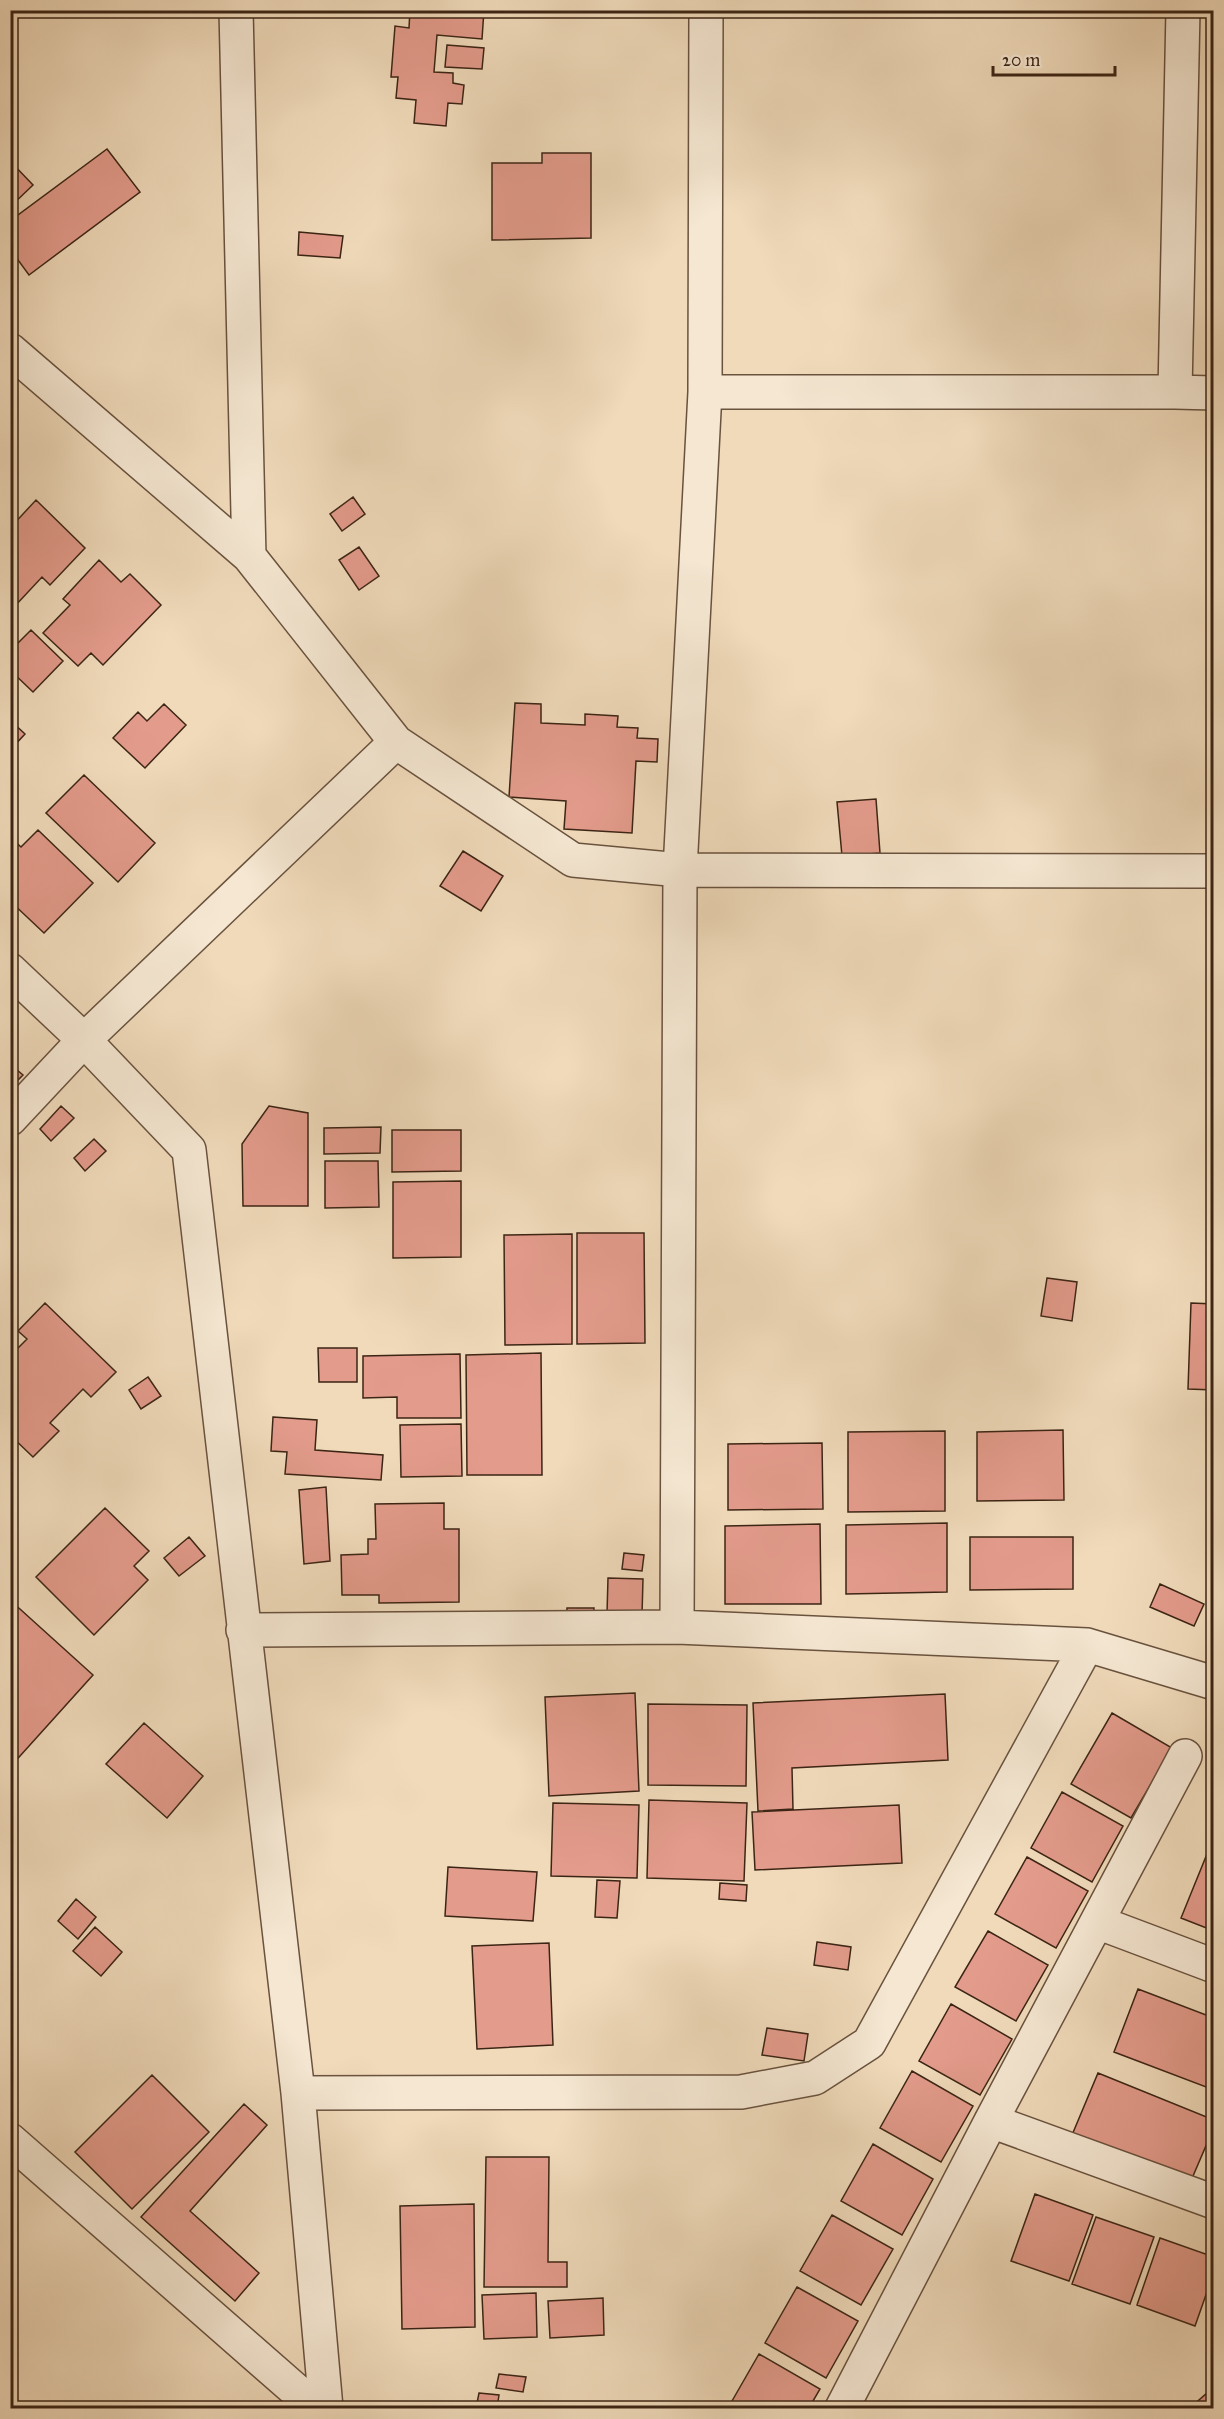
<svg xmlns="http://www.w3.org/2000/svg" width="1224" height="2419" viewBox="0 0 1224 2419" font-family="'IM FELL Great Primer',serif">
  <rect width="100%" height="100%" fill="#f0daba"/>
  <filter id="stains"><feTurbulence type="fractalNoise" baseFrequency=".00333" numOctaves="4"/><feColorMatrix values="0 0 0 0 .2 0 0 0 0 .09 0 0 0 0 .02 0 0 0 .5 -.17"/></filter>
  <radialGradient id="worn" r=".72"><stop offset=".6" stop-color="#630" stop-opacity="0"/><stop offset="1" stop-color="#630" stop-opacity=".3"/></radialGradient>
  <path fill="#e39b8b" stroke="#3c2515" stroke-width="1.5" d="M410 10H484L482 39 437 35 434 72 453 73V83L464 85 462 104 448 103 446 126 414 123 416 100 396 98 398 77H391L395 26 409 28Z
    M447 45 484 48 482 69 445 67Z
    M107 149 140 192 29 275 10 249V221Z
    M542 153H591V238L492 240V163H542Z
    M10 161 33 185 10 207Z
    M299 232 343 236 340 258 298 255Z
    M353 497 365 514 342 531 330 514Z
    M36 500 85 548 50 585 42 577 14 607 10 604V528Z
    M359 547 379 576 359 590 339 560Z
    M99 560 121 582 130 574 161 605 103 665 91 653 78 666 43 633 70 605 63 599Z
    M31 630 63 661 33 692 10 670V651Z
    M515 703 541 704V723L585 725V714L618 716 617 727 638 728 637 738 658 739 657 762 636 761 632 833 564 829 566 801 509 797Z
    M164 704 186 725 145 768 113 738 138 712 147 721Z
    M10 720 25 734 10 750Z
    M84 775 155 843 118 882 46 813Z
    M876 799 880 853 842 856 837 802Z
    M38 830 93 883 44 933 10 901V837L21 847Z
    M463 851 503 876 481 911 440 886Z
    M10 1064 23 1075 10 1088Z
    M61 1106 74 1118 51 1141 40 1129Z
    M269 1106 308 1113V1206H243L242 1144Z
    M381 1127 380 1153 324 1154V1128Z
    M392 1130H461V1171L392 1172Z
    M94 1139 106 1151 85 1171 74 1158Z
    M325 1161H378L379 1207 325 1208Z
    M461 1181V1257L393 1258V1182Z
    M577 1233H644L645 1343 577 1344Z
    M572 1234V1344L505 1345 504 1235Z
    M1047 1278 1077 1282 1072 1321 1041 1316Z
    M45 1303 116 1372 91 1397 83 1389 50 1423 59 1431 33 1457 10 1435V1356L27 1339 18 1331Z
    M1191 1303 1214 1304V1390L1188 1389Z
    M318 1348H357V1382H319Z
    M541 1353 542 1475H467L466 1355Z
    M460 1354 461 1418H397V1397L363 1398V1356Z
    M148 1377 161 1396 141 1409 129 1390Z
    M273 1417 317 1420 315 1450 383 1455 381 1480 285 1474 287 1452 271 1451Z
    M461 1424 462 1476 401 1477 400 1425Z
    M1063 1430 1064 1500 977 1501V1432Z
    M945 1431V1511L848 1512V1432Z
    M822 1443 823 1509 728 1510V1444Z
    M326 1487 330 1561 304 1564 299 1490Z
    M444 1503V1529H459V1602L379 1603V1595H342L341 1555 368 1554V1539H376L375 1504Z
    M105 1508 149 1551 134 1566 148 1580 94 1635 36 1577Z
    M947 1523V1592L846 1594V1525Z
    M820 1524 821 1604H725V1526Z
    M189 1537 205 1556 179 1576 164 1558Z
    M970 1537H1073V1589L970 1590Z
    M624 1553 644 1555 642 1571 622 1569Z
    M608 1578 643 1579 642 1615 607 1614Z
    M1160 1584 1204 1604 1194 1626 1150 1607Z
    M1214 1588V1601L1207 1596Z
    M10 1600 93 1675 11 1766H10Z
    M567 1608H594L593 1626 566 1625Z
    M635 1693 639 1791 549 1796 545 1697Z
    M945 1694 948 1760 792 1768 793 1809 758 1811 753 1703Z
    M648 1704 747 1705 746 1786 648 1785Z
    M1112 1713 1172 1748 1131 1818 1071 1784Z
    M144 1723 203 1776 167 1818 106 1764Z
    M1062 1792 1123 1826 1092 1882 1031 1848Z
    M649 1800 747 1803 744 1881 647 1878Z
    M553 1803 639 1805 637 1878 551 1876Z
    M899 1805 902 1863 755 1870 752 1812Z
    M1207 1854 1214 1856V1931L1181 1918Z
    M1027 1857 1088 1891 1056 1948 995 1914Z
    M448 1867 537 1872 533 1921 445 1916Z
    M597 1880 620 1881 617 1918 595 1917Z
    M720 1883 747 1885 746 1901 719 1899Z
    M76 1899 96 1917 78 1939 58 1921Z
    M95 1927 122 1952 101 1976 73 1951Z
    M988 1931 1048 1965 1016 2021 955 1987Z
    M817 1942 851 1947 848 1970 814 1965Z
    M549 1943 553 2045 477 2049 472 1946Z
    M1138 1989 1214 2018V2090L1114 2052Z
    M951 2004 1012 2039 980 2095 919 2061Z
    M767 2028 808 2034 804 2061 762 2055Z
    M912 2071 973 2106 941 2162 880 2128Z
    M1098 2073 1214 2120V2127L1190 2183 1072 2135Z
    M152 2075 209 2132 132 2209 75 2152Z
    M244 2104 267 2125 190 2211 259 2273 235 2301 141 2217Z
    M873 2144 933 2179 902 2235 841 2201Z
    M486 2157H549L548 2262H567V2287H484Z
    M1035 2194 1093 2215 1069 2281 1011 2261Z
    M474 2204 475 2327 402 2329 400 2206Z
    M832 2215 893 2249 861 2305 800 2271Z
    M1096 2217 1154 2237 1130 2304 1072 2284Z
    M1160 2238 1214 2257V2272L1195 2326 1137 2305Z
    M797 2287 858 2321 826 2378 765 2343Z
    M536 2293 537 2337 484 2339 482 2295Z
    M603 2298 604 2335 550 2338 548 2301Z
    M759 2354 820 2389 809 2408H728Z
    M499 2374 526 2377 523 2392 496 2388Z
    M1214 2387V2408H1194L1192 2406Z
    M479 2393 499 2395 497 2408H476Z"/>
  <g fill="none" stroke-linecap="round" stroke-linejoin="round">
    <g stroke="#69523e" stroke-width="36">
      <path id="minor" d="M236 10 249 556 396 742 573 860 680 870 1214 871
        M10 350 249 556
        M705 392H1175L1183 10
        M1175 392 1214 393
        M10 970 84 1040 189 1150 298 2093 326 2408
        M10 1119 84 1040 396 742
        M677 1627 680 870 705 392 706 10
        M243 1630 677 1627 1087 1645 1214 1683
        M1097 1922 1214 1966
        M298 2093 741 2092 815 2078 869 2043 1087 1645
        M991 2121 1214 2202
        M10 2140 316 2408
        M842 2408 991 2121 1185 1756"/>
    </g>
    <use href="#minor" stroke="#f5e7d2" stroke-width="33"/>
  </g>
  <rect width="1224" height="2419" fill="none" stroke="#f0daba" stroke-width="36"/>
  <rect x="12" y="12" width="1200" height="2395" fill="none" stroke="#3c2515" stroke-width="3"/>
  <rect x="18" y="18" width="1188" height="2383" fill="none" stroke="#3c2515" stroke-width="1.5"/>
  <path d="M993 66v9h122v-9" fill="none" stroke="#3c2515" stroke-width="3"/>
  <text x="1002" y="66" font-size="18" fill="#3c2515" stroke="#f5e7d2" stroke-width="4.5" paint-order="stroke">20 m</text>
  <rect width="100%" height="100%" filter="url(#stains)"/>
  <rect width="100%" height="100%" fill="url(#worn)"/>
</svg>
